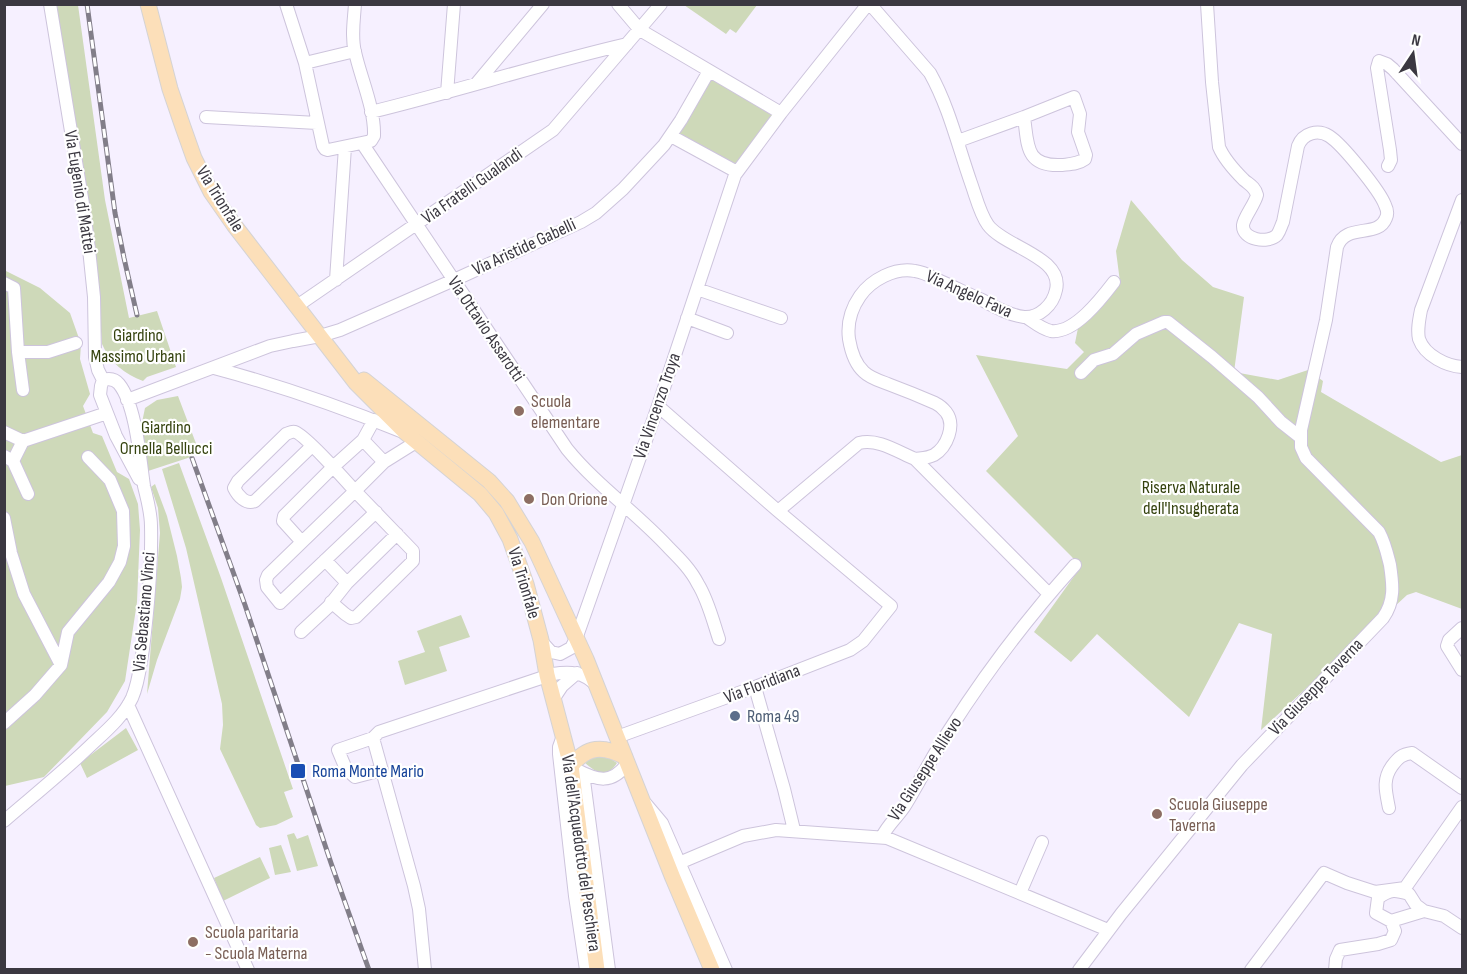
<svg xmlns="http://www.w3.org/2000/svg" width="1467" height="974" viewBox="0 0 1467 974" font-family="'Sofia Sans Condensed',sans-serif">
  <rect width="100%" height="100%" fill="#f6f0ff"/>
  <path fill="#ced9b9" d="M53 5H78L105 200 129 318 157 311 176 367 147 377 143 381C125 374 110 363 102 344L96 266Z
    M684 5H757L736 33 730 29 726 34Z
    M710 77 774 113 734 166 677 133Z
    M1131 200 1182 260 1213 287 1244 297 1234 372 1278 380 1308 370 1323 381 1321 392 1441 462 1462 455V609L1416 592 1407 595 1261 730 1272 634 1239 623 1189 717 1097 634 1071 662 1034 632 1080 568 1072 557 986 471 1018 436 976 355 1067 369 1084 352 1075 343 1078 328 1120 282 1116 251Z
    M4 270 40 288 70 313 81 344 80 359 90 394 83 406 93 433 102 436 117 472 129 479 138 504 140 530 137 602 125 681 107 712 44 777 5 786Z
    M178 396 200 454 145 472 140 432 145 408 157 400Z
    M179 463 221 578 293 789 284 792 293 817 276 825 260 828 256 825 220 749 223 725 222 704 186 548 162 469Z
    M155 484 167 516 177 556 181 578 182 587 180 599 157 660 147 694 160 533 158 508 151 487Z
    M461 615 470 637 439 647 447 671 405 685 398 661 425 652 417 631Z
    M126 728 138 750 87 778 80 763Z
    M596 756 611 759 617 763C606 780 595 772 583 761Z
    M294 833 297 839 308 835 318 866 297 871 287 835Z
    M281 845 291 872 275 875 269 848Z
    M260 857 270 878 223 901 214 878Z"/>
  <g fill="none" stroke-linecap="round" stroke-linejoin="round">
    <g stroke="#cdc4dc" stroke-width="14">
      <path id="minor" d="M50 4 83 204 89 249 94 297 95 357 98 370 103 380
        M286 4 305 63
        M618 4 640 30 781 113
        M355 51 305 63 323 146 325 149 328 150 371 141 374 136C375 109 361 79 355 52 351 37 354 20 355 4
        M476 84 543 4
        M447 93 454 4
        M1074 97 1080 114 1078 132 1086 155 1085 159C1078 164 1071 164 1062 165 1025 167 1028 145 1024 117Z
        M371 112C457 91 541 64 627 44
        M206 117 317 123
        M671 136 737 172
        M958 141 1024 117
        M362 143 567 449C597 486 637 513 669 548 680 559 691 570 698 584 708 600 713 621 719 639
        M1388 166 1391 160 1390 150 1377 68 1379 61 1387 64 1393 69 1462 144
        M1462 200 1421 310C1419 320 1417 330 1419 339 1425 356 1447 366 1462 367
        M336 280 345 147
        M4 283 14 288 18 352 23 390
        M697 289 781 318
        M297 306 553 130 661 4
        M1026 317C1034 322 1041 329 1051 331 1074 334 1101 299 1114 282
        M687 318 727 333
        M18 352H48L76 343
        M214 368C278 385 341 407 403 432
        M1081 373 1094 360 1113 354 1136 334 1164 322H1168L1212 357 1258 397 1281 422 1300 437
        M103 380 101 386 100 395 107 413 116 436 139 479
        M127 400 270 346 293 341 320 336 340 330 454 280 581 222 596 213 623 189 664 145 681 120 709 71
        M4 432 23 441 13 461 4 456
        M23 441 107 413
        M312 446 255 501C246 505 238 496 234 488L238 481 286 434C289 433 292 431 295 432 304 434 347 482 355 491L302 542 283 521 284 516 333 467 363 440
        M915 459 1049 594
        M13 461 28 494
        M384 462 416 442
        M778 511 859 443C878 438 898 452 915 459 922 458 928 458 934 455 947 447 956 425 946 412 943 408 939 405 935 403 919 396 904 390 888 384 880 381 870 378 864 372 855 364 851 351 849 339 847 324 851 309 860 296 871 280 895 267 915 271 924 272 932 277 940 281 954 287 968 294 982 300 995 307 1009 315 1024 317 1039 318 1053 305 1056 290 1064 257 1004 247 988 225 980 214 976 197 971 183 958 146 949 107 930 73L870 4
        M4 518 11 553 24 594 61 665
        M302 542 268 575 266 580 267 587 280 603 376 512
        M325 560 347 583 397 534
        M331 602 345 614 351 618 356 617 413 561V551L355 491 384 462 363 440 374 420
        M1462 628 1449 640 1447 646 1462 670
        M301 632 328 607 347 583
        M541 641 551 652 560 654 571 648 576 639 658 406 735 175 781 113 868 4
        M755 687 784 789 794 830
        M554 698 562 686 577 673
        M128 705 248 970
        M4 723 35 695 61 665 68 632 109 582 120 562 124 546 123 511 110 480 88 457
        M563 736 559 747V754L575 896 586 970
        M617 737 755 687 850 650 863 641 891 606 778 511 658 406
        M373 738 379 732 553 674C570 671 583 672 596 685
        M382 770 355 777 346 769 338 750 373 738 414 886 419 909 425 970
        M577 770C598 781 612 784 627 764
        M583 773 609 970
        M646 804 662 823 726 970
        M1389 808C1386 792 1382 780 1392 766 1398 758 1402 754 1412 753L1462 788
        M4 821C33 796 63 772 90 746 105 732 123 717 132 698 139 682 140 666 143 649 148 609 152 567 151 526 151 512 147 499 144 486 140 459 136 405 119 384 115 379 110 378 103 380
        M882 837C888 824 899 816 906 804 921 779 934 753 950 729 987 671 1029 616 1075 565
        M679 863 743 836 776 830 887 838 1108 930
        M1020 893 1042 842
        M1391 921 1424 911
        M1079 970 1121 914 1242 765 1383 618C1395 601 1393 585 1390 565 1387 553 1385 543 1379 532L1306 458 1301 447V430L1326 320 1337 247C1346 222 1378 239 1386 218 1388 214 1387 209 1385 205 1380 191 1342 144 1329 136 1318 129 1303 133 1298 146L1283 222C1281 226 1280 231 1277 235 1268 244 1242 240 1243 225 1244 217 1255 204 1257 195 1255 187 1250 185 1244 180 1235 171 1224 159 1219 147L1212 82 1207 4
        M1251 970 1324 873 1347 883 1375 892 1405 888 1462 807
        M1335 970 1336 959 1340 950 1378 944 1391 940 1395 931 1391 921 1376 913 1378 898C1391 889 1395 890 1409 894L1416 905 1424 911 1444 916 1462 928"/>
    </g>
    <g stroke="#d4d3d5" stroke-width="17">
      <path id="major" d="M148 4 170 89 183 127 194 158 211 192 234 225 356 383 406 433 480 494 496 513 510 539 526 584 541 640 547 675 571 766 597 970
        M364 380 489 481 507 501 532 542 586 659 673 878 712 970
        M571 766C587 746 603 745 625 757"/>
    </g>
    <use href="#minor" stroke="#fff" stroke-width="12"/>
    <use href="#major" stroke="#fcdfb9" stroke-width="15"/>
    <g stroke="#827e89" stroke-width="5">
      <path id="rail" d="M87 4 115 213 124 258 137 315
        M192 458 245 605 331 863 369 970"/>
    </g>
    <use href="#rail" stroke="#fff" stroke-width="3" stroke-dasharray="9" stroke-linecap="butt"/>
  </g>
  <g fill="#8d6e63" stroke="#fff" stroke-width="2">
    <circle cx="519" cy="411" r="6"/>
    <circle cx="529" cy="499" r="6"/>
    <circle cx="1157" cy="814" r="6"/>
    <circle cx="193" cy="942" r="6"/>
  </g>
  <circle fill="#5c6f8a" stroke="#fff" stroke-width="2" cx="735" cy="716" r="6"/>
  <rect fill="#1a4fb4" stroke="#fff" stroke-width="2" x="290" y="763" width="16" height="16" rx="3"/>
  <g text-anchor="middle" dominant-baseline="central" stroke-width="4.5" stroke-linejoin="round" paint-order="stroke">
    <g font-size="18" fill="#3b3841" stroke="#fff">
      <text transform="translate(472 186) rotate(-35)">Via Fratelli Gualandi</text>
      <text transform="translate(80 192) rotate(81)">Via Eugenio di Mattei</text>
      <text transform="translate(220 199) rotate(58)">Via Trionfale</text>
      <text transform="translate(524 247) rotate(-25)">Via Aristide Gabelli</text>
      <text transform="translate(969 294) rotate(24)">Via Angelo Fava</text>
      <text transform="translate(486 329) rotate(56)">Via Ottavio Assarotti</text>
      <text transform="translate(657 406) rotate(-71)">Via Vincenzo Troya</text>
      <text transform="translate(524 583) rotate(73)">Via Trionfale</text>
      <text transform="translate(144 612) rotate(-85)">Via Sebastiano Vinci</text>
      <text transform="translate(762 684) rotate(-21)">Via Floridiana</text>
      <text transform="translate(1316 687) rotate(-46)">Via Giuseppe Taverna</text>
      <text transform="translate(925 769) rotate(-57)">Via Giuseppe Allievo</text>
      <text transform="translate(581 853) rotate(82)">Via dell'Acquedotto del Peschiera</text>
    </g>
    <g font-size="18" fill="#34420e" stroke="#fff">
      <text x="138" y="335">Giardino<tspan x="138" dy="21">Massimo Urbani</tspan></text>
      <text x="166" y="427">Giardino<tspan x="166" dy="21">Ornella Bellucci</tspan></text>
      <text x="1191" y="487">Riserva Naturale<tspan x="1191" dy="21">dell'Insugherata</tspan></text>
    </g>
    <g font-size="18" fill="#785e54" stroke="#fff" text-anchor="start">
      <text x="531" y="401">Scuola<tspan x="531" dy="21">elementare</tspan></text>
      <text x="541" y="499">Don Orione</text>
      <text x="1169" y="804">Scuola Giuseppe<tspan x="1169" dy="21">Taverna</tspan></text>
      <text x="205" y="932">Scuola paritaria<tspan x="205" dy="21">- Scuola Materna</tspan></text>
    </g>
    <g font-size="18" fill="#4e5e75" stroke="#fff" text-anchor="start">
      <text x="747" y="716">Roma 49</text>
    </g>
    <g font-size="18" fill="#164399" stroke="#fff" text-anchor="start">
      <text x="312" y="771">Roma Monte Mario</text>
    </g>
  </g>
  <rect width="1467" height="974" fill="none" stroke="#3b3841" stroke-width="12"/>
  <g transform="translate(1413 54) rotate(13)" stroke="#ffffff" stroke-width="4.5" paint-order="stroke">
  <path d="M0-4.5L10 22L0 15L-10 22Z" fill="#3b3841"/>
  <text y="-9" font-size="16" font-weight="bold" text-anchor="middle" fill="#3b3841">N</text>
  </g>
</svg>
